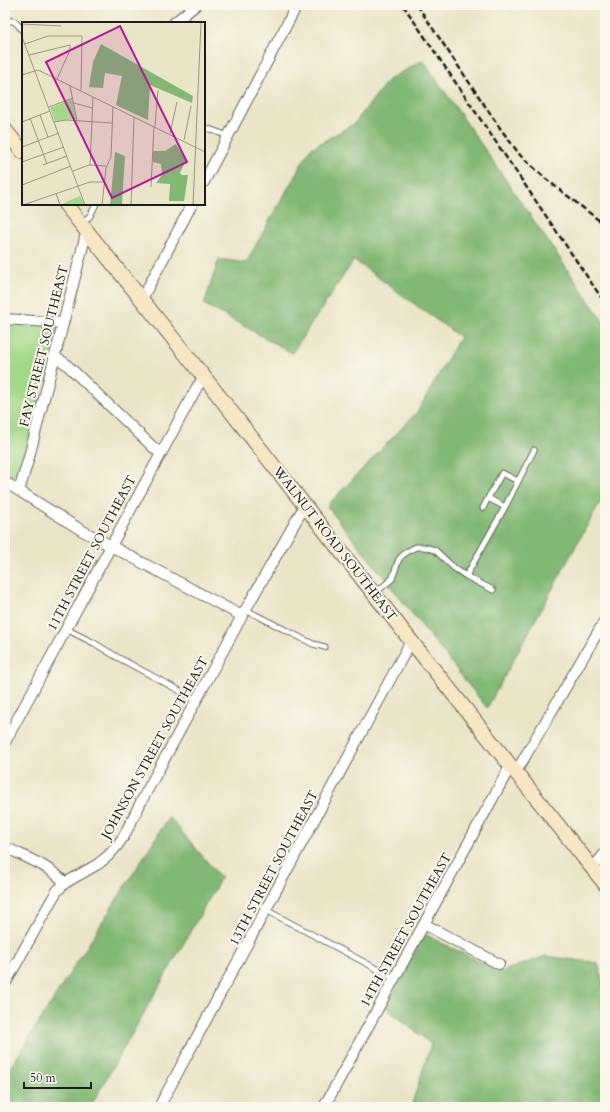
<svg xmlns="http://www.w3.org/2000/svg" width="610" height="1112" viewBox="0 0 610 1112" font-family="Cardo,serif">
  <rect width="100%" height="100%" fill="#fbf7ec"/>
  <filter id="ink" filterUnits="userSpaceOnUse"><feTurbulence type="fractalNoise" baseFrequency=".025" numOctaves="2"/><feDisplacementMap in="SourceGraphic" scale="8" xChannelSelector="R" yChannelSelector="G"/><feConvolveMatrix kernelMatrix="1 2 1 2 8 2 1 2 1" color-interpolation-filters="sRGB"/></filter>
  <filter id="wash" filterUnits="userSpaceOnUse"><feTurbulence type="fractalNoise" baseFrequency=".012" numOctaves="4" result="noise"/><feDisplacementMap in="SourceGraphic" scale="16" xChannelSelector="R" yChannelSelector="G"/><feGaussianBlur stdDeviation="0.9" result="paint"/><feColorMatrix in="noise" values="0 0 0 0 0 0 0 0 0 0 0 0 0 0 0 0 0 1.4 0 .05"/><feComposite in="paint" operator="in"/></filter>
  <g filter="url(#wash)">
    <rect width="100%" height="100%" fill="#ebe5c7"/>
    <path fill="#a3d888" stroke="#607a52" d="M5 321 59 326 20 470C15 475 12 477 5 476Z"/>
    <path fill="#82b874" stroke="#4f6a48" d="M423 60 605 324V493L487 708 327 506 418 411 460 337 354 260 292 353 204 304 219 259 246 263 310 149 354 124 388 80Z
      M169 817 221 878 90 1107H5V1076Z
      M424 934 500 972 546 956 598 963 605 991V1107H411L431 1044 386 1008Z"/>
  </g>
  <g filter="url(#ink)">
    <g fill="none" stroke-linecap="round" stroke-linejoin="round">
      <g stroke="#646258" stroke-width="7">
        <path id="lane" d="M5 23C14 17 17 24 23 31
          M204 127 228 136
          M81 223 90 216 96 204
          M505 507 488 498 502 473 518 481
          M483 508 488 498
          M466 576 505 507 534 450
          M375 593 392 579 399 559 406 552 416 547H424L435 550 454 568 466 576 493 590
          M246 610 313 644 325 647
          M66 629 94 643 117 657 197 700
          M266 910 394 978"/>
      </g>
      <g stroke="#646258" stroke-width="12">
        <path id="street" d="M174 23 196 5
          M204 182 297 5
          M142 299 192 204
          M5 319 63 323
          M54 357 65 363 155 449 161 453
          M5 482 81 530 242 616
          M19 491 29 457 87 230
          M5 742 197 387 204 377
          M516 772 605 620
          M5 847C25 857 50 866 65 883
          M593 868 605 853
          M424 924 499 964
          M5 984 51 901 57 891 65 883 98 864 108 856 117 846 124 836 142 800 242 616 305 505
          M159 1107 411 641
          M324 1107 511 765"/>
      </g>
      <g stroke="#646258" stroke-width="16">
        <path id="secondary" d="M5 130 23 152
          M65 204 204 377 411 641 605 884"/>
      </g>
      <use href="#lane" stroke="#fff" stroke-width="5"/>
      <use href="#street" stroke="#fff" stroke-width="10"/>
      <use href="#secondary" stroke="#f9e7c3" stroke-width="14"/>
      <path stroke="#1c1c1c" stroke-width="2.5" stroke-dasharray="6 3" stroke-linecap="butt" d="M403 5 605 303
        M417 5 500 128 520 155 546 179 605 225"/>
    </g>
  </g>
  <g text-anchor="middle" dominant-baseline="central" stroke-width="4" stroke-linejoin="round" paint-order="stroke">
    <g font-size="13" fill="#1c1c1c" stroke="#fbf7ec">
      <text transform="translate(44 346) rotate(-76)">FAY STREET SOUTHEAST</text>
      <text transform="translate(335 544) rotate(52)">WALNUT ROAD SOUTHEAST</text>
      <text transform="translate(92 553) rotate(-62)">11TH STREET SOUTHEAST</text>
      <text transform="translate(155 748) rotate(-61)">JOHNSON STREET SOUTHEAST</text>
      <text transform="translate(274 868) rotate(-62)">13TH STREET SOUTHEAST</text>
      <text transform="translate(406 930) rotate(-61)">14TH STREET SOUTHEAST</text>
    </g>
  </g>
  <g transform="translate(22 22)">
    <rect width="183" height="183" fill="#ebe5c7"/>
    <path d="M50 77 54 97 33 99 28 86ZM58 174 63 183H39L46 179Z" fill="#a3d888"/>
    <path d="M79 22 171 74 170 81 128 63 126 98 94 83 100 54 83 51 81 66 67 65 71 40ZM154 122 164 138 158 151 160 153H166L162 179H147L148 162 134 161 140 153 139 142 131 140V129H143ZM93 130 103 134 100 183H88Z" fill="#82b874"/>
    <path fill="none" stroke="#989583" stroke-width="1" d="M0 2 39 4M0 15 63 183M3 22 26 14H60L59 68M7 33 48 23V28L35 57M0 53 16 48 183 130M48 64 55 99M52 81 70 86M27 85 51 76M18 93 26 115M8 96 25 142M0 100 28 89M32 100 44 98 90 101M133 104 136 68M148 111 155 80M162 118 169 84M0 125 37 111M0 140 42 125M21 143 45 134M68 143 71 75M51 149 67 143 84 144M0 163 49 144M129 165 132 104M34 171 38 183M1 183 68 160H83M80 183 84 146 89 135 91 84M109 183 112 95M171 183 179 0"/>
    <path fill="#b5179e" fill-opacity="0.15" stroke="#b5179e" stroke-width="2" d="M98 4 165 140 90 176 24 40Z"/>
    <rect width="183" height="183" fill="none" stroke="#1c1c1c" stroke-width="2"/>
  </g>
  <rect width="610" height="1112" fill="none" stroke="#fbf7ec" stroke-width="20"/>
  <path d="M24 1082v6h67v-6" fill="none" stroke="#1c1c1c" stroke-width="2"/>
  <text x="30" y="1082" font-size="12" fill="#1c1c1c" stroke="#fbf7ec" stroke-width="3" paint-order="stroke">50 m</text>
</svg>
